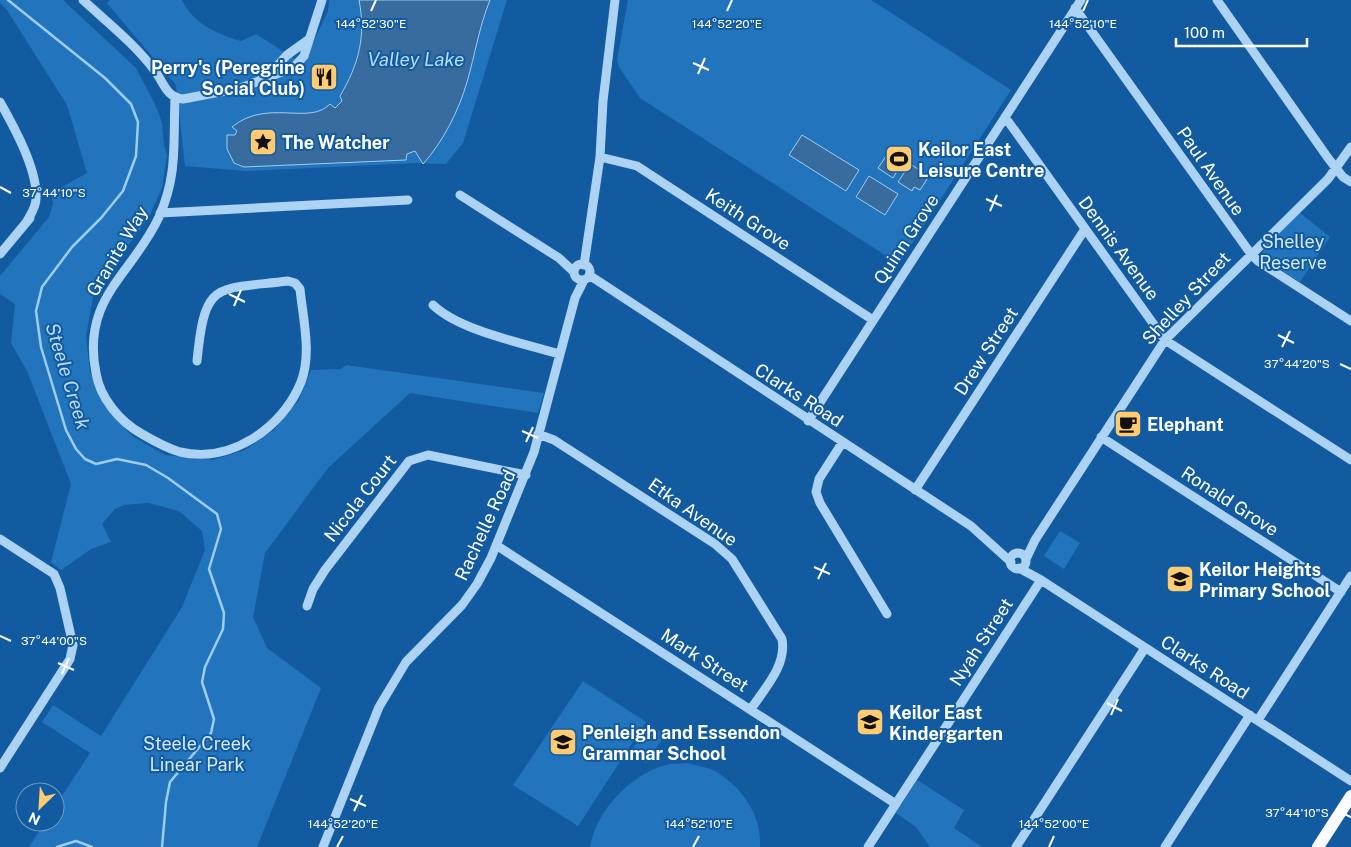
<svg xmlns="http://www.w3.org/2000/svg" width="1351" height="847" viewBox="0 0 1351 847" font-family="'Public Sans',sans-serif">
  <rect width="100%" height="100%" fill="#135ba0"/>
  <path fill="#2274bd" d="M0 0H63L136 68 156 106 162 123 164 146 167 155 162 188 149 217 94 292 86 336 90 372 105 406 132 436 165 455 213 460 245 450 274 430 299 400 311 370 341 369 346 365 544 393 538 413 410 393 328 468 265 553 253 617 267 648 321 688 257 847H29L45 822H55V807L90 753 42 722 53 705 101 736 182 607 205 550 202 531 179 511 148 503 124 505 115 509 102 524 111 542 91 549 61 570 51 562 71 484 27 371 11 343 15 304 0 294V276L49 217 53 204 51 193 87 173 67 105 7 10 0 3Z
    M110 0H182C193 24 218 34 241 41L256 34 303 64 328 11 329 0H507L463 143 446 164 417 163 246 171 185 166 176 85 107 3Z
    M628 0H871L1011 90 899 264 640 98 619 67 617 60Z
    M1299 212 1330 237 1300 282 1265 260 1262 254 1265 247Z
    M1060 531 1080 543 1064 569 1044 556Z
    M583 681 646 722 578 826 513 785Z
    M649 724 665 735 646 763 630 753Z
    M688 763C697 766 707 767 715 771 742 787 762 815 760 847H590C596 811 630 775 665 765 672 763 681 764 688 763Z
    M917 780 964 810 954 828 982 847H930L916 827 896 813Z"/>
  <path fill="#396c9e" stroke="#9ecef7" d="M359 0H490C479 27 475 55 467 82 459 110 443 142 423 164L415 151 407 154 406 160 244 167 234 163 227 149V135H235L237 131 232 127C267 98 309 126 330 104L335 108 342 101 340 96C359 64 366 36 359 0Z
    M802 135 859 170 846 191 789 155Z
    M889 152 903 161 893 178 878 168Z
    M910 164 929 176 920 190 914 187 912 191 898 182Z
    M869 176 898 194 885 215 856 197Z"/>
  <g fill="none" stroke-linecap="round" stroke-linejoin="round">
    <path stroke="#9ecef7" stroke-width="2.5" d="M8 0 105 78 131 104 138 122 136 156 123 191 101 218 72 247 42 287 36 311 41 347 66 430 76 449 85 459 96 464 117 459 146 465 168 478 217 514 221 529 209 569 224 613 223 629 205 667 202 682 214 719 211 733 170 782 166 802 162 847
      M57 847 76 841 92 847"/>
    <path stroke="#acd2f4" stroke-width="9" d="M83 0C107 22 135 44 155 71 164 83 166 97 183 99L241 88 294 67 304 56 322 0
      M1217 0 1328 158 1343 177 1351 182
      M1075 8 1251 254 1258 261 1351 321
      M268 76 287 55 308 40
      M175 98C173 143 178 174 159 217 132 275 81 298 96 373 100 398 120 422 142 434 154 441 166 448 180 452 230 464 283 428 301 382 312 354 303 319 300 289L295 283 288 281C214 290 205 280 197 361
      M0 102C14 127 38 170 36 199 36 207 31 214 27 221
      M1005 117 1165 340 1351 460
      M600 157 637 166 873 320
      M460 195 559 258 574 272
      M160 213 408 200
      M0 254 30 218
      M574 272a8 8 0 1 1 16 0a8 8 0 1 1-16 0Z
      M584 265 600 157 603 101 615 0
      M589 275 971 526 1011 562
      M433 305C460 331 523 343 559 354
      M808 421 1081 0
      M538 434 554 440 715 544 732 559 782 639C787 665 765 688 751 709
      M1101 437 1341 592
      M842 443 819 479 816 492 820 503 887 614
      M915 490 1085 229
      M0 539 54 574 60 588 73 645 70 659 0 768
      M496 545 896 804
      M1010 561a8 8 0 1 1 16 0a8 8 0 1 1-16 0Z
      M1026 559 1035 540 1165 340 1328 179 1351 147
      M1019 568 1041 580 1351 781
      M307 606 313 589 325 570 409 461 428 455 526 475
      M1258 720 1351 576
      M323 847 379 707 406 662 462 605 477 584 491 558 534 452 575 298 584 280
      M868 847 1041 580
      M1016 847 1145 648
      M1165 847 1250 715"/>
    <path stroke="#fafcff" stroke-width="12" d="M1318 847 1351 796"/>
  </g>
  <path fill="none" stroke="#fff" stroke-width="2" d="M371 11 376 0M727 11 732 0M1083 11 1088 0M693 63 709 70M698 74 705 58M0 187 11 193M986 199 1002 206M990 211 997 195M229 294 245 302M234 306 241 290M1278 335 1294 343M1282 347 1290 331M1340 364 1351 369M522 431 538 438M526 442 533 427M814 567 830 574M818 579 826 563M0 636 11 641M58 663 74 670M62 674 69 658M1107 703 1122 711M1111 715 1118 699M350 799 366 806M354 811 362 795M1340 812 1351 817M337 847 343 836M693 847 699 836M1049 847 1054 836"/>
  <defs>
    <g id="restaurant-square" transform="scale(1.4375)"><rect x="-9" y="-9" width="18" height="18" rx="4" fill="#ffcb70" stroke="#135ba0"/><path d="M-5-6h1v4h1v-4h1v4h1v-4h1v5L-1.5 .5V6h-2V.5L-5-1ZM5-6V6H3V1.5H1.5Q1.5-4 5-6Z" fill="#111"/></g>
    <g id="sight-square" transform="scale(1.4375)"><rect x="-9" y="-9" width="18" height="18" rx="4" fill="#ffcb70" stroke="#135ba0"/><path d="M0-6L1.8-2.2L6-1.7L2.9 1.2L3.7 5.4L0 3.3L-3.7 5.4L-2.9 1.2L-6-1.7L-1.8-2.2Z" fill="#111"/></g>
    <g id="stadium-square" transform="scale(1.4375)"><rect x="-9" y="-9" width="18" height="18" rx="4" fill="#ffcb70" stroke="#135ba0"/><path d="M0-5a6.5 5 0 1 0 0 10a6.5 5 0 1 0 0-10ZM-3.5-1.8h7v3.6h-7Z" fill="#111"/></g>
    <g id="cafe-square" transform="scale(1.4375)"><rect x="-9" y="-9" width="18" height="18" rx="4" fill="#ffcb70" stroke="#135ba0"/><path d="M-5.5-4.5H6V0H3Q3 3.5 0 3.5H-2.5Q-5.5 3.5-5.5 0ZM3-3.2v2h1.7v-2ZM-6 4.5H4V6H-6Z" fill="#111"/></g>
    <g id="school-square" transform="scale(1.4375)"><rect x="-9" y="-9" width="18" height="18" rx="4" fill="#ffcb70" stroke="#135ba0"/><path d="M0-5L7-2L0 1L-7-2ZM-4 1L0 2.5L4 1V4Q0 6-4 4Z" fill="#111"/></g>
  </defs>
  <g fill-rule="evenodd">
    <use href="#restaurant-square" x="324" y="77"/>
    <use href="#sight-square" x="263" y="142"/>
    <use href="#stadium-square" x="899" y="159"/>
    <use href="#cafe-square" x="1128" y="424"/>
    <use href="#school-square" x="1180" y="579"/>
    <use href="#school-square" x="870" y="722"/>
    <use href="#school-square" x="563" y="742"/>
  </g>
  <g text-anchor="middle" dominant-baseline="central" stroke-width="4" stroke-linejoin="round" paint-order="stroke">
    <g font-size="18" font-weight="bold" fill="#fff" stroke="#135ba0" text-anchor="start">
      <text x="305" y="67" text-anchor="end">Perry's (Peregrine<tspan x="305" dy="21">Social Club)</tspan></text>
      <text x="282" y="142">The Watcher</text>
      <text x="918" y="149">Keilor East<tspan x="918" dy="21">Leisure Centre</tspan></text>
      <text x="1147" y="424">Elephant</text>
      <text x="1199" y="569">Keilor Heights<tspan x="1199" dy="21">Primary School</tspan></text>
      <text x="889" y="712">Keilor East<tspan x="889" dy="21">Kindergarten</tspan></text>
      <text x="582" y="732">Penleigh and Essendon<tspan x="582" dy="21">Grammar School</tspan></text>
    </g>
    <g font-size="18" fill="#fff" stroke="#135ba0">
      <text transform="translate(1211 171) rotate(55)">Paul Avenue</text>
      <text transform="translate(748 219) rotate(33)">Keith Grove</text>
      <text transform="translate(906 239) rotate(-57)">Quinn Grove</text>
      <text transform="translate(1119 248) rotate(54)">Dennis Avenue</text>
      <text transform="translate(117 251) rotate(-59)">Granite Way</text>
      <text transform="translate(1186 298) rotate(-47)">Shelley Street</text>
      <text transform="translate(986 351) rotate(-57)">Drew Street</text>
      <text transform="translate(799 395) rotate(33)">Clarks Road</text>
      <text transform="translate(360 498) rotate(-52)">Nicola Court</text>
      <text transform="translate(1230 501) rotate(33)">Ronald Grove</text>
      <text transform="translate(693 512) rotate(35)">Etka Avenue</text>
      <text transform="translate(485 525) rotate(-65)">Rachelle Road</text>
      <text transform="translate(981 642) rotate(-57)">Nyah Street</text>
      <text transform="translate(705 660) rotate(33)">Mark Street</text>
      <text transform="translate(1205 667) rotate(33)">Clarks Road</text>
    </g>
    <g font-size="18" fill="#d5eafe" stroke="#135ba0">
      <text x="1293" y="241">Shelley<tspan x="1293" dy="21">Reserve</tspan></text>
      <text x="197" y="743">Steele Creek<tspan x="197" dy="21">Linear Park</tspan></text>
    </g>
    <g font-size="19" font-style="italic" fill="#b9dcfa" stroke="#135ba0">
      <text x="416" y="59">Valley Lake</text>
      <text transform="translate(68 376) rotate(73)">Steele Creek</text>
    </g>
  </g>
  <g font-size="12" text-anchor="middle" fill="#fff" stroke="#135ba0" stroke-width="4" stroke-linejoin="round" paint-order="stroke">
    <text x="371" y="28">144°52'30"E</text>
    <text x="727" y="28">144°52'20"E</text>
    <text x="1083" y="28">144°52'10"E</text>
    <text x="54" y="197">37°44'10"S</text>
    <text x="1297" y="368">37°44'20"S</text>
    <text x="54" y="645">37°44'00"S</text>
    <text x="1297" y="817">37°44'10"S</text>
    <text x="343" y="828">144°52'20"E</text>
    <text x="699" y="828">144°52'10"E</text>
    <text x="1054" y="828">144°52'00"E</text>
  </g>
  <g transform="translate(40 807) rotate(205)"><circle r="24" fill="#135ba0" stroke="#719dc6"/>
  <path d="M0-4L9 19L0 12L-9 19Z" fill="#ffcb70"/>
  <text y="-8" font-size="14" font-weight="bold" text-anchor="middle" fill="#ffffff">N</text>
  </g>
  <path d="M1176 38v8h131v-8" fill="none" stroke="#ffffff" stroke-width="2.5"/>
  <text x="1184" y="38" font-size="15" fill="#ffffff" stroke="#135ba0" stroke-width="4" paint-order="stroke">100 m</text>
</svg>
